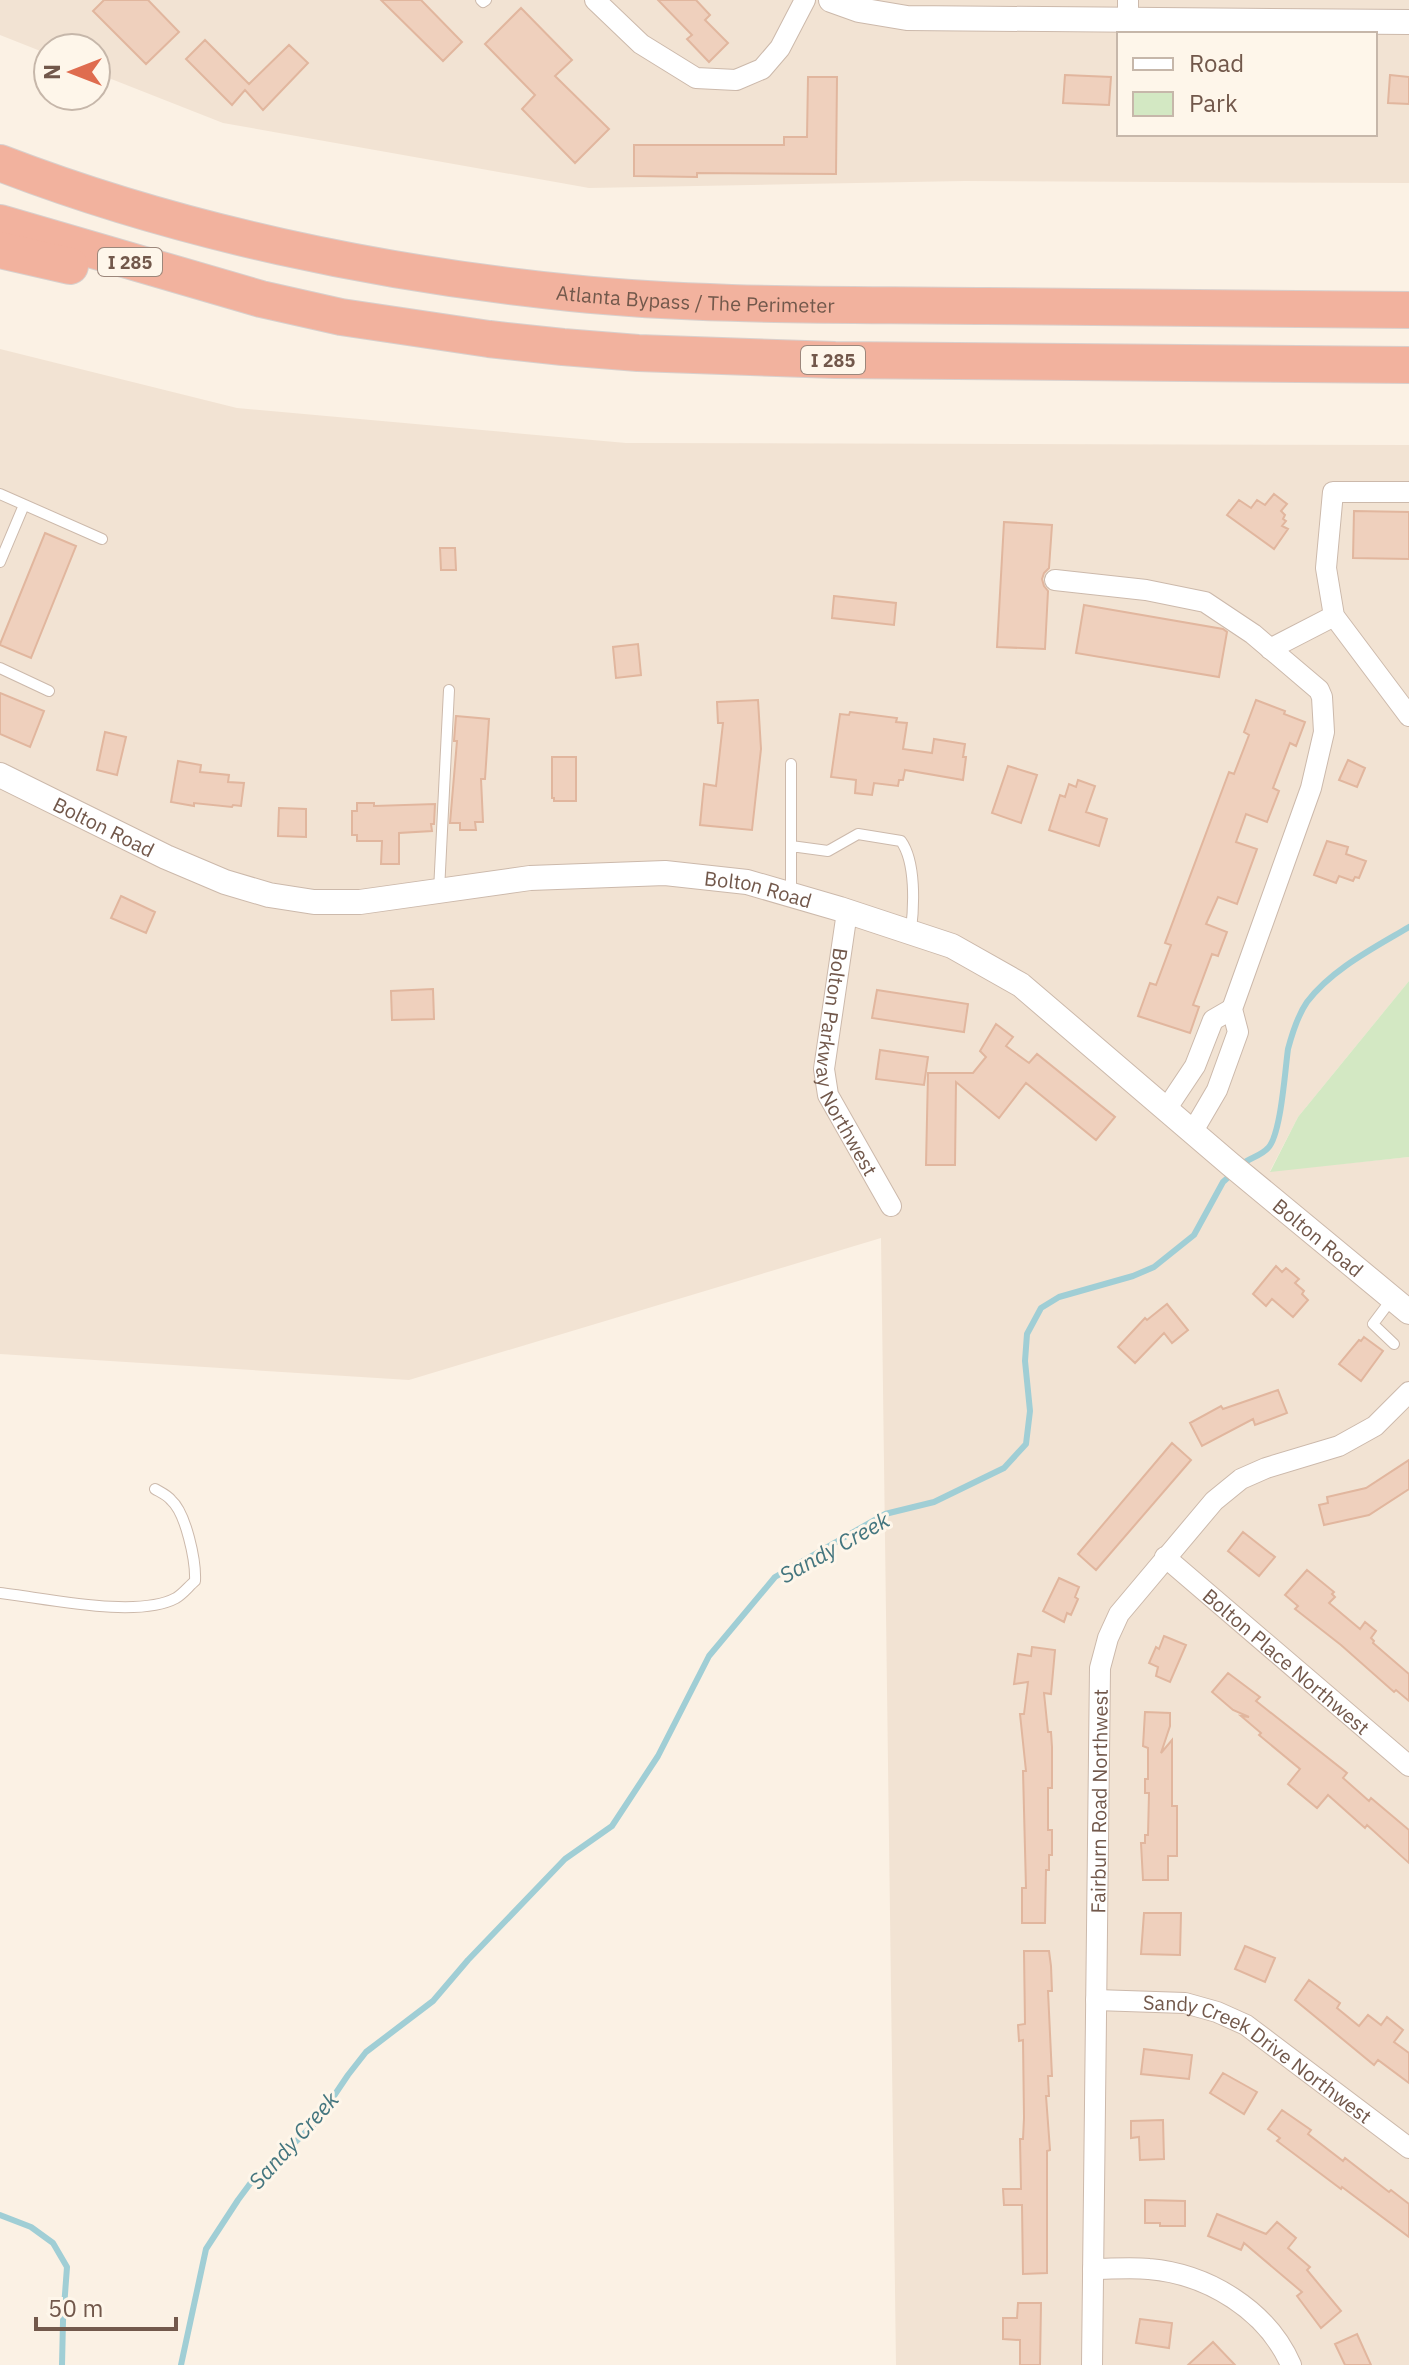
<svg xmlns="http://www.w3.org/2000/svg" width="1409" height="2365" viewBox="0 0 1409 2365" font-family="'IBM Plex Sans',sans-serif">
  <rect width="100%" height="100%" fill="#fbf1e4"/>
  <path fill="#f2e3d3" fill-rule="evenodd" d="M0 0H1409V183L964 181 589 188 223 123 96 73V48H48V54L0 35ZM1119 34H1375V134H1119Z
    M0 349 237 408 626 443 1409 445V981L1298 1117 1270 1171 1409 1157V2365H896L881 1238 409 1380 0 1354Z"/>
  <path fill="#d3e8c3" d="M1409 981V1157L1270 1172 1298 1117Z"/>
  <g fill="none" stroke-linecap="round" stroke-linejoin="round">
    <path stroke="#a0ced5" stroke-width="6" d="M1241 1165C1249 1158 1261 1156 1268 1148 1281 1135 1285 1070 1288 1049 1292 1034 1298 1015 1307 1002 1332 969 1374 948 1409 927
      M0 2215 31 2227 53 2243 67 2267 63 2321 62 2365
      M181 2365 206 2249 238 2200 255 2177 277 2160 317 2121 348 2075 366 2052 433 2001 468 1960 565 1859 612 1826 658 1756 709 1656 775 1577 885 1514 934 1502 1004 1468 1026 1444 1030 1411 1025 1361 1027 1334 1041 1308 1059 1297 1133 1276 1154 1267 1194 1235 1223 1182 1233 1173"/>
  </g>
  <path fill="#efd0bd" stroke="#e1b69e" stroke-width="2" d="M104 0H148L179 32 146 64 93 11Z
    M381 0H421L462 42 443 61Z
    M658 0H696L710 15 705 20 728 43 709 62 687 39 692 35Z
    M521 8 572 60 555 76 609 129 575 163 522 109 535 95 485 44Z
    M205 40 249 84 289 45 308 63 263 110 245 90 232 105 186 59Z
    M1065 75 1111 77 1109 105 1063 103Z
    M1390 75 1409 77V104L1388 103Z
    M808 77H837L836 174 697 173V177L634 176V145H784V137H807Z
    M1274 494 1287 504 1281 511 1285 515 1283 519 1286 521 1282 526 1288 529 1274 549 1227 515 1239 500 1251 508 1257 500 1265 505Z
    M1354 511 1409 512V559L1353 558Z
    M1004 522 1052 525 1049 568 1044 573 1042 579 1044 586 1048 591 1045 649 997 647Z
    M45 533 76 546 31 658 0 645V644Z
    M440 548H455L456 570H441Z
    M834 596 896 603 894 625 832 618Z
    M1084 605 1223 629 1227 632 1219 677 1076 653Z
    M638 644 641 675 616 678 613 647Z
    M0 693 44 711 30 747 0 734Z
    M758 700 761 749 752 830 700 825 704 784 716 786 723 723H718L717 702Z
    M1256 700 1285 711 1284 714 1305 722 1296 746 1290 743 1273 788 1279 791 1267 822 1246 814 1236 842 1257 849 1237 904 1218 897 1206 924 1227 932 1218 956 1212 954 1193 1005 1199 1007 1190 1033 1138 1016 1150 983 1156 985 1171 945 1165 943 1229 772 1234 774 1249 735 1244 732Z
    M850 712 897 718 896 722 907 723 903 749 932 753 934 739 965 744 963 757H966L963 780 905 770 903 780H899L898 786 874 783 872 795 855 793 856 780 831 777 840 714 849 715Z
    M456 716 489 719 485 779H481L483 822H475L476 830H460V823H450L457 741H454Z
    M105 732 126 737 117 775 97 770Z
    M552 757H576V801H554V798H552Z
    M1348 760 1365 768 1357 787 1339 780Z
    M178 761 201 765 200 772 229 775 228 782 244 783 241 806 233 805 232 807 194 803V806L171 802Z
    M1008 766 1037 775 1021 823 992 813Z
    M1078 780 1095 786 1086 812 1107 819 1099 846 1049 830 1060 795 1065 797 1069 784 1076 787Z
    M357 803H374V806L435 804 434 824H431L432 831 399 833V864H381L382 841H357V835H352V811H357Z
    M279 808 306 809V837L278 836Z
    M1327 841 1348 847 1346 854 1366 861 1359 878 1355 877 1353 881 1339 876 1336 883 1314 875Z
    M121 896 155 912 146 933 111 918Z
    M433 989 434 1019 392 1020 391 991Z
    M877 990 968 1004 964 1032 872 1018Z
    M996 1024 1013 1037 1006 1046 1029 1063 1037 1054 1115 1117 1096 1140 1026 1083 999 1118 956 1082 955 1165H926L928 1073H973L986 1057 980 1051Z
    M880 1050 928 1057 924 1085 876 1079Z
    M1276 1266 1282 1272 1286 1268 1299 1279 1295 1283 1304 1291 1302 1294 1308 1300 1293 1317 1272 1299 1266 1306 1253 1294Z
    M1167 1304 1188 1330 1172 1343 1164 1333 1135 1363 1118 1347 1145 1318 1147 1320Z
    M1364 1337 1383 1351 1361 1381 1339 1364 1359 1340 1361 1341Z
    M1278 1390 1287 1413 1255 1425 1253 1419 1202 1446 1190 1423 1221 1406 1223 1409Z
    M1172 1443 1191 1460 1096 1570 1078 1554Z
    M1409 1460V1489L1369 1515 1324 1525 1319 1505 1328 1503 1327 1497 1366 1488Z
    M1243 1532 1275 1557 1259 1576 1228 1551Z
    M1307 1570 1334 1592 1332 1594 1335 1597 1329 1603 1360 1629 1365 1622 1376 1631 1371 1638 1374 1641 1373 1643 1409 1674V1701L1396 1690 1394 1692 1341 1645 1295 1609 1298 1606 1285 1595Z
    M1059 1578 1079 1587 1075 1597 1078 1599 1071 1615 1067 1613 1064 1622 1043 1611Z
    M1164 1636 1186 1645 1170 1682 1156 1676 1158 1667 1149 1663 1156 1647 1159 1649Z
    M1032 1647 1055 1650 1051 1694 1044 1693 1048 1732H1051L1052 1747V1788H1048V1830H1052V1855H1049V1870H1046L1045 1923H1022V1888H1026L1023 1771H1026L1020 1714H1024L1028 1682 1014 1684 1018 1654 1031 1656Z
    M1228 1673 1260 1697 1256 1701 1347 1773 1343 1778 1369 1801 1371 1798 1409 1830V1863L1367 1825 1365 1828 1328 1795 1317 1808 1288 1784 1300 1769 1259 1735 1261 1733 1241 1716 1249 1717 1233 1710 1212 1692Z
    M1145 1712 1170 1713V1726L1161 1753 1172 1740V1806H1177V1856H1168V1880H1143L1141 1843H1145V1835H1148L1149 1793H1145V1779H1148V1748L1143 1746Z
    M1144 1913H1181L1180 1955 1141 1954Z
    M1245 1946 1275 1958 1265 1982 1235 1969Z
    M1024 1951H1049L1051 1966 1052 1991H1048L1052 2076H1048L1049 2096H1046L1050 2150 1047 2151V2273L1023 2274 1022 2205H1004L1003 2189H1021L1020 2139H1023L1024 2118 1023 2040 1019 2041 1018 2025 1025 2024Z
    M1309 1980 1340 2003 1337 2008 1359 2026 1368 2015 1381 2025 1387 2017 1403 2030 1394 2042 1409 2053V2083L1378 2060 1374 2065 1295 2000Z
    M1144 2049 1192 2055 1189 2079 1141 2074Z
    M1223 2073 1257 2092 1244 2114 1210 2093Z
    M1282 2110 1311 2130 1308 2134 1343 2161 1345 2158 1389 2192 1391 2190 1409 2204V2237L1342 2187 1341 2189 1277 2141 1280 2138 1268 2129Z
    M1163 2120 1164 2159 1140 2160 1139 2137 1131 2138V2121Z
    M1145 2200 1185 2201V2226H1160V2223H1145Z
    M1217 2214 1266 2234 1277 2222 1296 2238 1288 2248 1310 2267 1307 2270 1341 2311 1321 2328 1297 2296 1302 2292 1244 2243 1241 2250 1208 2236Z
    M1018 2303H1041L1040 2365H1020V2340L1003 2339V2318H1017Z
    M1140 2319 1172 2323 1169 2348 1136 2343Z
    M1357 2334 1371 2365H1345L1335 2344Z
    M1213 2342 1235 2365H1188Z"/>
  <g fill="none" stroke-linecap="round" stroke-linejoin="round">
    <g stroke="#ccb9ab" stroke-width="12">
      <path id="service" d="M481 0 483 2 486 0
        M0 494 102 539
        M0 562 24 505
        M0 668 49 691
        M791 846 828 851 858 834 901 841C916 862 914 906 911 930
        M439 891 449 690
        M791 893V764
        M1391 1300 1373 1324 1394 1344
        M0 1593C45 1598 137 1619 176 1598 183 1594 189 1586 195 1581 196 1561 186 1513 171 1500 167 1495 160 1492 155 1489"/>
    </g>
    <g stroke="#ccb9ab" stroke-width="22">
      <g id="minor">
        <path d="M595 0 641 44 696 78 736 80 762 69 780 48 805 0"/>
        <path d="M1128 21V0"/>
        <path d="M1409 492H1333L1326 568 1334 616 1409 716"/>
        <path d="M1055 580 1146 590 1205 602 1253 634 1319 690 1322 697 1324 732 1311 788 1232 1009 1238 1032 1217 1090 1193 1131"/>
        <path d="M1270 649 1334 616"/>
        <path id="s1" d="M847 912 824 1069 828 1095 891 1206"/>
        <path d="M1167 1108 1195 1066 1213 1020 1232 1009"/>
        <path id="s2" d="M1165 1557 1409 1766"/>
        <path id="s3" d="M1096 2000 1185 2003 1217 2012 1246 2025 1409 2148"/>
        <path d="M1093 2269C1111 2269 1131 2267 1149 2269 1208 2274 1267 2310 1291 2365"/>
        <path id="s4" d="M1092 2365 1100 1668 1108 1638 1119 1614 1214 1501 1241 1479 1266 1468 1339 1446 1375 1426 1409 1392"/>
      </g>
    </g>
    <g stroke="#ccb9ab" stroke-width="26">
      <g id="tertiary">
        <path d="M831 0 859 10 907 18 1409 22"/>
        <path id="s5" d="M0 775 166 857 225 882 269 895 314 902H360L530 878 665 873 747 882 840 909 952 946 1021 985 1230 1164 1409 1312"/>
      </g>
    </g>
    <g stroke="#d8d0cd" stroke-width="38">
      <g id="motorway">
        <path id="s6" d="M0 163C179 232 380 274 571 293 709 307 848 304 986 306 1127 307 1268 309 1409 310"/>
        <path d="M0 223 261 299 341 317 489 339 563 347 638 353 835 360 1409 365"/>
        <path d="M0 250 70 266"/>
      </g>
    </g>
    <use href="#service" stroke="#fff" stroke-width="10"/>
    <use href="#minor" stroke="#fff" stroke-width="20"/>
    <use href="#tertiary" stroke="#fff" stroke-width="24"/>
    <use href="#motorway" stroke="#f2b29e" stroke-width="36"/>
  </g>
  <g text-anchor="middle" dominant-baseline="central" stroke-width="6" stroke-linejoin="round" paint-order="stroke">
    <g fill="#fef6ea" stroke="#9c877b" stroke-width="2">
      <rect x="98" y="248" width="64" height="28" rx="6"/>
      <rect x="801" y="346" width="64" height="28" rx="6"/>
    </g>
    <g font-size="18" font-weight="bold" fill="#72584b">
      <text x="130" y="262">I 285</text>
      <text x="833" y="360">I 285</text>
    </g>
    <g font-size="20" fill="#72584b" stroke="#fef6ea">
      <text stroke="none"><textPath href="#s6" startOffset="712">Atlanta Bypass / The Perimeter</textPath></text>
      <text stroke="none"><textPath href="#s5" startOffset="116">Bolton Road</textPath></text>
      <text stroke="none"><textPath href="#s5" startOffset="788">Bolton Road</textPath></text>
      <text stroke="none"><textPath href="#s1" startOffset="156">Bolton Parkway Northwest</textPath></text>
      <text stroke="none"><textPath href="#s5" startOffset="1460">Bolton Road</textPath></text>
      <text stroke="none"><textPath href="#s2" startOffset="160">Bolton Place Northwest</textPath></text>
      <text stroke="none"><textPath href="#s4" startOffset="564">Fairburn Road Northwest</textPath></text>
      <text stroke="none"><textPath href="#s3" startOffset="178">Sandy Creek Drive Northwest</textPath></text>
    </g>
    <g font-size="22" font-style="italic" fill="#43757e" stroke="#fef6ea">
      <text transform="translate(834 1547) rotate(-29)">Sandy Creek</text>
      <text transform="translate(293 2140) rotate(-48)">Sandy Creek</text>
    </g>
  </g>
  <rect x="1117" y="32" width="260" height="104" fill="#fef6ea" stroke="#c6b7aa" stroke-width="2"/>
  <rect x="1133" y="58" width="40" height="12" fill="#ffffff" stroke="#c6b7aa" stroke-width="2"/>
  <text x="1189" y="72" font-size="24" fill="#72584b">Road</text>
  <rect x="1133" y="92" width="40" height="24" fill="#d3e8c3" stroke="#c6b7aa" stroke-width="2"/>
  <text x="1189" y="112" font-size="24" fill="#72584b">Park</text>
  <g transform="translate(72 72) rotate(270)"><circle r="38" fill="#fef6ea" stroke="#c6b7aa" stroke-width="2"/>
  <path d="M0-6L14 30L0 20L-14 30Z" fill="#df6c4f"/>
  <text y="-12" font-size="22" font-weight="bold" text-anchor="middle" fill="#72584b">N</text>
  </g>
  <path d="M36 2317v12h140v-12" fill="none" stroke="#72584b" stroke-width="4"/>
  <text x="48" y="2317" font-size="24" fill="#72584b" stroke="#fef6ea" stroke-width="6" paint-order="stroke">50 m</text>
</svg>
